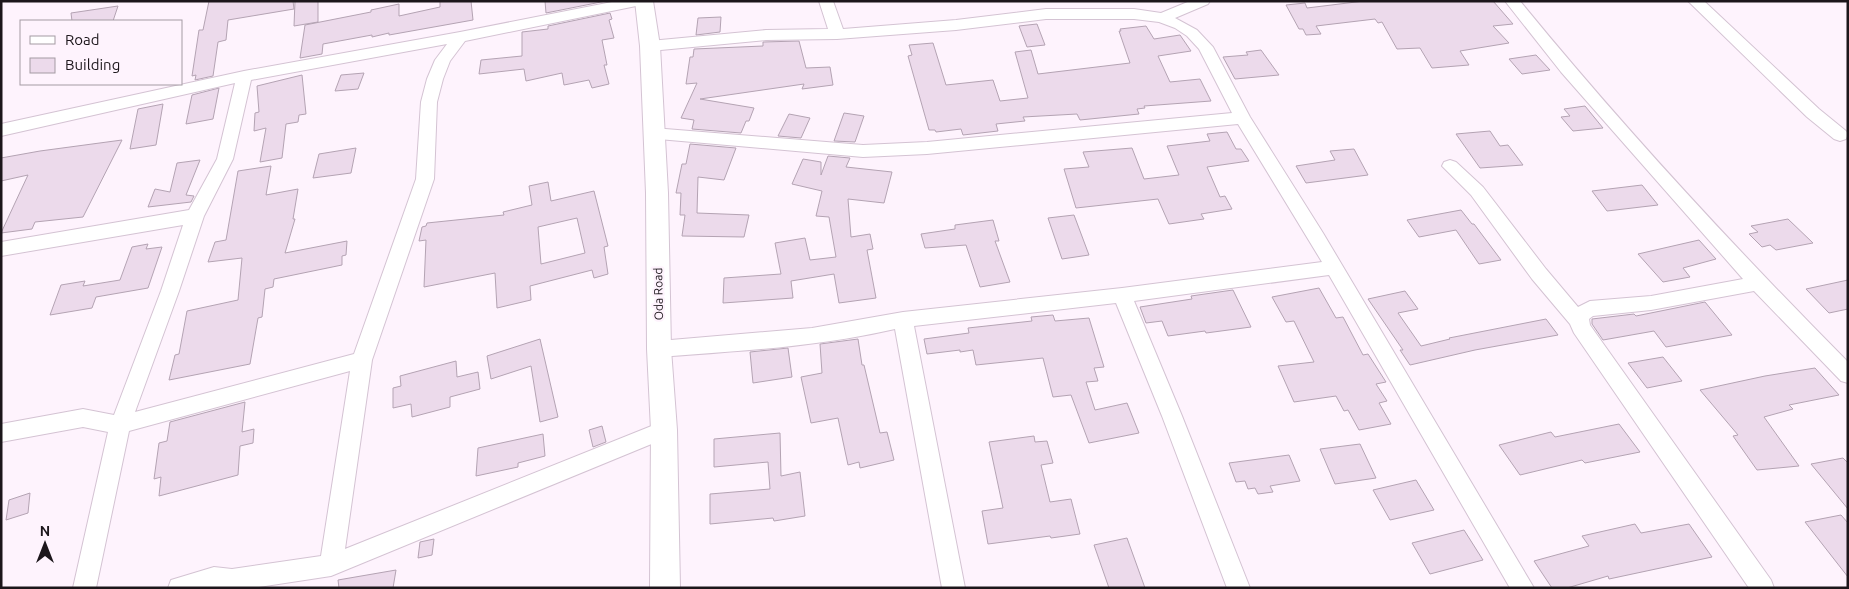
<svg xmlns="http://www.w3.org/2000/svg" width="1849" height="589" viewBox="0 0 1849 589" font-family="Ubuntu,sans-serif">
  <rect width="100%" height="100%" fill="#fef3fd"/>
  <path fill="#ecdaeb" stroke="#b4a3b3" fill-rule="evenodd" d="M209 1H293L294 9 228 20 226 40 218 42 213 76 195 80 196 75 192 76 199 30H203Z
    M295 1H318V22L294 26Z
    M440 1H471L473 20 389 35V33L372 37V35L323 44 322 54 300 58 305 25 371 12V10L399 4V16L440 7Z
    M545 1H606L546 13Z
    M1364 1H1493L1513 24 1493 26 1509 43 1460 51 1469 65 1432 68 1420 48 1397 49 1382 22 1378 23 1375 19 1316 26 1321 34 1306 35 1303 29H1299L1286 5 1305 3 1307 8Z
    M118 6 113 21H72L71 13Z
    M610 13 612 19 609 20 614 38 602 40 607 65H604L609 84 592 88 589 80 564 85 562 73 526 81 524 69 479 74 481 60 522 56V32L548 29V26Z
    M721 17 720 32 696 35 698 18Z
    M1037 24 1045 45 1027 47 1019 26Z
    M1146 26 1154 39 1180 35 1191 51 1158 56 1170 82 1200 79 1211 101 1144 106 1145 108 1137 109 1139 114 1080 120 1077 114 1023 117 1025 121 996 124 998 131 963 135 961 129 936 132 935 130H929L908 56 912 55 909 45 933 43 946 85 993 80 1000 101 1028 98 1015 52 1031 50 1038 74 1130 63 1119 31H1121L1120 29Z
    M799 41 806 68 830 67 833 85 802 89 804 84 700 99 754 108 749 121H746L741 133 692 129 694 120 681 118 697 83 686 84 690 57H693L694 49 763 46V42Z
    M1261 50 1279 75 1235 79 1223 57 1248 55 1246 52Z
    M1536 55 1550 70 1522 74 1509 59Z
    M364 73 358 89 335 91 341 75Z
    M302 75 306 114 299 115 298 122 286 124 282 158 260 162 266 128 254 131 255 113 259 112 257 86Z
    M219 88 213 119 186 124 192 95Z
    M163 104 156 145 130 149 138 109Z
    M1585 106 1603 128 1573 131 1561 117 1570 116 1564 109Z
    M844 113 864 116 855 142 834 141Z
    M789 114 810 118 801 138 778 136Z
    M1490 131 1500 146 1508 145 1523 165 1480 168 1456 134Z
    M1227 132 1236 149H1241L1249 161 1207 167 1220 197 1225 196 1232 209 1201 214 1204 219 1169 224 1158 199 1076 208 1064 169 1089 167 1083 152 1132 148 1144 179 1179 175 1167 146 1210 141 1207 134Z
    M122 140 83 217 35 222 32 229 1 233 28 175 1 181V158L40 151Z
    M690 144 736 148 724 180 698 177 697 213 749 215 744 237 682 236 685 215H680L681 193H676L682 164H686Z
    M356 148 351 173 313 178 319 154Z
    M1354 149 1368 175 1306 183 1296 166 1335 160 1330 151Z
    M828 156 850 158 846 167 892 172 884 203 848 199 851 237 870 234 873 249 867 250 876 298 839 303 834 274 791 281 793 298 723 303 724 278 781 274 775 243 805 238 810 260 836 257 829 217 816 216 822 191 792 184 803 159 821 162V175Z
    M200 160 186 195 194 196 191 202 148 207 155 189 170 192 177 163Z
    M271 166 266 195 298 189 293 219H295L285 253 347 241 346 255 342 256V265L274 279 273 287 265 289 262 317 258 318 250 364 169 380 175 355 179 354 187 311 238 300 242 258 208 262 215 242 226 240 238 171Z
    M548 182 551 201 594 191 608 246 604 247 608 274 594 278 592 270 530 286 531 300 497 308 495 273 424 287 426 240 419 241 422 227 426 226 427 223 504 215 503 212 532 205 529 186ZM577 218 585 253 541 264 538 227Z
    M1642 185 1658 205 1607 211 1592 191Z
    M1461 210 1472 224H1474L1501 260 1479 264 1456 230 1419 237 1407 220Z
    M1074 215 1089 255 1062 259 1048 218Z
    M1788 219 1813 243 1776 250 1770 245 1762 247 1749 234 1758 232 1751 226Z
    M993 220 999 241H995L1010 282 980 287 966 245 925 248 921 234 955 229V225Z
    M1699 240 1716 259 1683 268 1690 277 1663 282 1638 254Z
    M148 244 146 249 162 247 148 288 96 297 92 308 50 315 61 285 85 281 83 286 120 280 132 247Z
    M1848 280V309L1829 313 1806 289Z
    M1319 288 1336 318 1343 317 1363 355 1368 354 1386 382 1376 384 1387 401 1379 403 1391 424 1359 430 1348 410 1344 411 1336 396 1294 402 1278 366 1314 362 1294 321 1286 322 1272 297Z
    M1233 290 1251 327 1206 333 1205 331 1168 336 1162 321 1146 323 1140 307 1192 299 1191 296Z
    M1405 291 1418 309 1398 313 1421 346 1450 339 1449 338 1546 319 1558 335 1475 350 1410 365 1400 350H1403L1368 299Z
    M1705 302 1732 335 1666 347 1654 331 1603 340 1592 324V319L1634 314 1636 316Z
    M1053 315 1055 321 1089 318 1104 367 1094 368 1098 381 1086 382 1095 410 1127 403 1139 433 1089 443 1071 395 1053 397 1043 358 976 365 973 350 960 352V350L927 354 924 339 969 333 968 328 1032 321 1031 317Z
    M540 339 558 417 540 422 531 366 491 379 487 356Z
    M858 339 862 365H864L880 433 887 432 894 460 860 468 859 462 848 465 838 418 811 423 801 377 822 373 820 344Z
    M788 348 792 377 753 383 750 352Z
    M1663 357 1682 381 1647 388 1628 363Z
    M456 361 457 377 478 372 480 389 450 397V407L412 417 411 404 393 408V388L401 386 400 376Z
    M1815 368 1839 395 1789 405 1793 409 1764 417 1799 466 1757 470 1733 436 1738 435 1700 390 1765 376Z
    M245 402 242 432 254 429 253 443 240 446 238 475 159 496 161 477 154 479 159 443 167 441 170 422Z
    M1619 424 1640 452 1585 463 1582 460 1520 475 1499 445 1551 432 1555 437Z
    M602 426 606 442 593 447 589 430Z
    M780 433 781 476 800 472 805 516 774 521 773 518 710 524V494L770 489 768 462 714 467V439Z
    M543 434 545 456 518 463V467L476 476 478 448Z
    M1034 436 1035 442 1047 441 1053 463 1041 465 1050 502 1071 499 1080 534 1051 538 1050 536 988 544 982 511 1003 508 989 442Z
    M1360 444 1376 478 1335 484 1320 449Z
    M1289 455 1300 481 1270 486 1273 492 1258 494 1255 488 1248 489 1245 481 1236 482 1229 463Z
    M1843 458 1848 463V509L1811 464Z
    M1416 480 1434 510 1390 520 1373 490Z
    M30 493 28 513 6 520 9 500Z
    M1841 515 1848 523V577L1805 522Z
    M1635 524 1641 533 1689 524 1712 557 1609 579 1608 576 1567 588H1552L1534 561 1589 546 1582 536Z
    M1464 530 1483 560 1430 574 1412 543Z
    M1127 538 1145 588H1109L1094 545Z
    M434 539 432 555 418 558 420 542Z
    M396 570 393 588H339L338 580Z"/>
  <g fill="none" stroke-linecap="round" stroke-linejoin="round">
    <g stroke="#d4c3d3" stroke-width="2">
      <path id="minor" d="M617 1H648L641 5 465 41 450 61 443 79 437 102 434 179 372 360 345 549 664 421 671 424 674 430 671 436 331 576 253 588H168L171 580 214 567 232 569 321 556 350 371 129 431 96 588H73L108 432 83 427 1 442V424L83 409 114 415 161 291 183 225 1 256V242L189 210 217 159 235 83 1 136V124L244 71 460 32ZM447 44 435 60 427 79 421 102 416 179 354 354 135 412 179 291 204 216 233 159 251 80Z
        M819 1H833L843 29 956 20 1046 9H1134L1161 13 1190 1H1210L1208 4 1175 18 1197 30 1213 47 1250 117 1323 233 1534 588H1510L1329 275 1134 301 1182 416 1250 588H1227L1162 416 1116 303 914 326 965 588H942L895 329C818 347 738 351 659 357L652 355 649 349 652 343 659 341 812 328 903 312 1122 288 1322 262 1238 124 927 154 863 157 647 138 645 134 647 130 653 128 863 145 927 142 1232 113 1199 49 1187 36 1175 28 1159 22 1134 19H1046L956 30 837 39 766 40 650 51 645 49 642 46 645 43 650 41 766 30 828 29Z
        M1505 1H1520C1623 127 1734 247 1848 362V383L1841 381 1754 291 1651 310 1593 316 1589 319 1590 325 1771 580 1774 588H1749L1574 333 1570 324 1532 279 1471 195 1442 166 1444 162 1450 160 1456 162 1483 187 1546 269 1578 307 1590 301 1651 296 1743 279 1561 72Z
        M1688 1H1704L1819 109 1846 131 1848 134 1846 139 1840 141 1834 139 1807 117Z"/>
    </g>
    <g stroke="#d4c3d3" stroke-width="2">
      <path id="tertiary" d="M635 1H653L660 46 668 193 671 349 677 430 680 588H650L651 430 647 349 646 193 640 46Z"/>
    </g>
    <use href="#minor" fill="#fff" fill-rule="evenodd"/>
    <use href="#tertiary" fill="#fff" fill-rule="evenodd"/>
  </g>
  <g text-anchor="middle" dominant-baseline="central" stroke-width="4.5" stroke-linejoin="round" paint-order="stroke">
    <g font-size="12" fill="#1c161b" stroke="#fef3fd">
      <text transform="translate(658 294) rotate(-91)">Oda Road</text>
    </g>
  </g>
  <rect width="1849" height="589" fill="none" stroke="#1c161b" stroke-width="5"/>
  <rect x="20" y="20" width="162" height="65" fill="#fef3fd" stroke="#a49ba3"/>
  <rect x="30" y="36" width="25" height="8" fill="#ffffff" stroke="#a49ba3"/>
  <text x="65" y="45" font-size="15" fill="#1c161b">Road</text>
  <rect x="30" y="58" width="25" height="15" fill="#ecdaeb" stroke="#a49ba3"/>
  <text x="65" y="70" font-size="15" fill="#1c161b">Building</text>
  <g transform="translate(45 544)" stroke="#fef3fd" stroke-width="4" paint-order="stroke">
  <path d="M0-4L9 19L0 12L-9 19Z" fill="#1c161b"/>
  <text y="-8" font-size="14" font-weight="bold" text-anchor="middle" fill="#1c161b">N</text>
  </g>
</svg>
